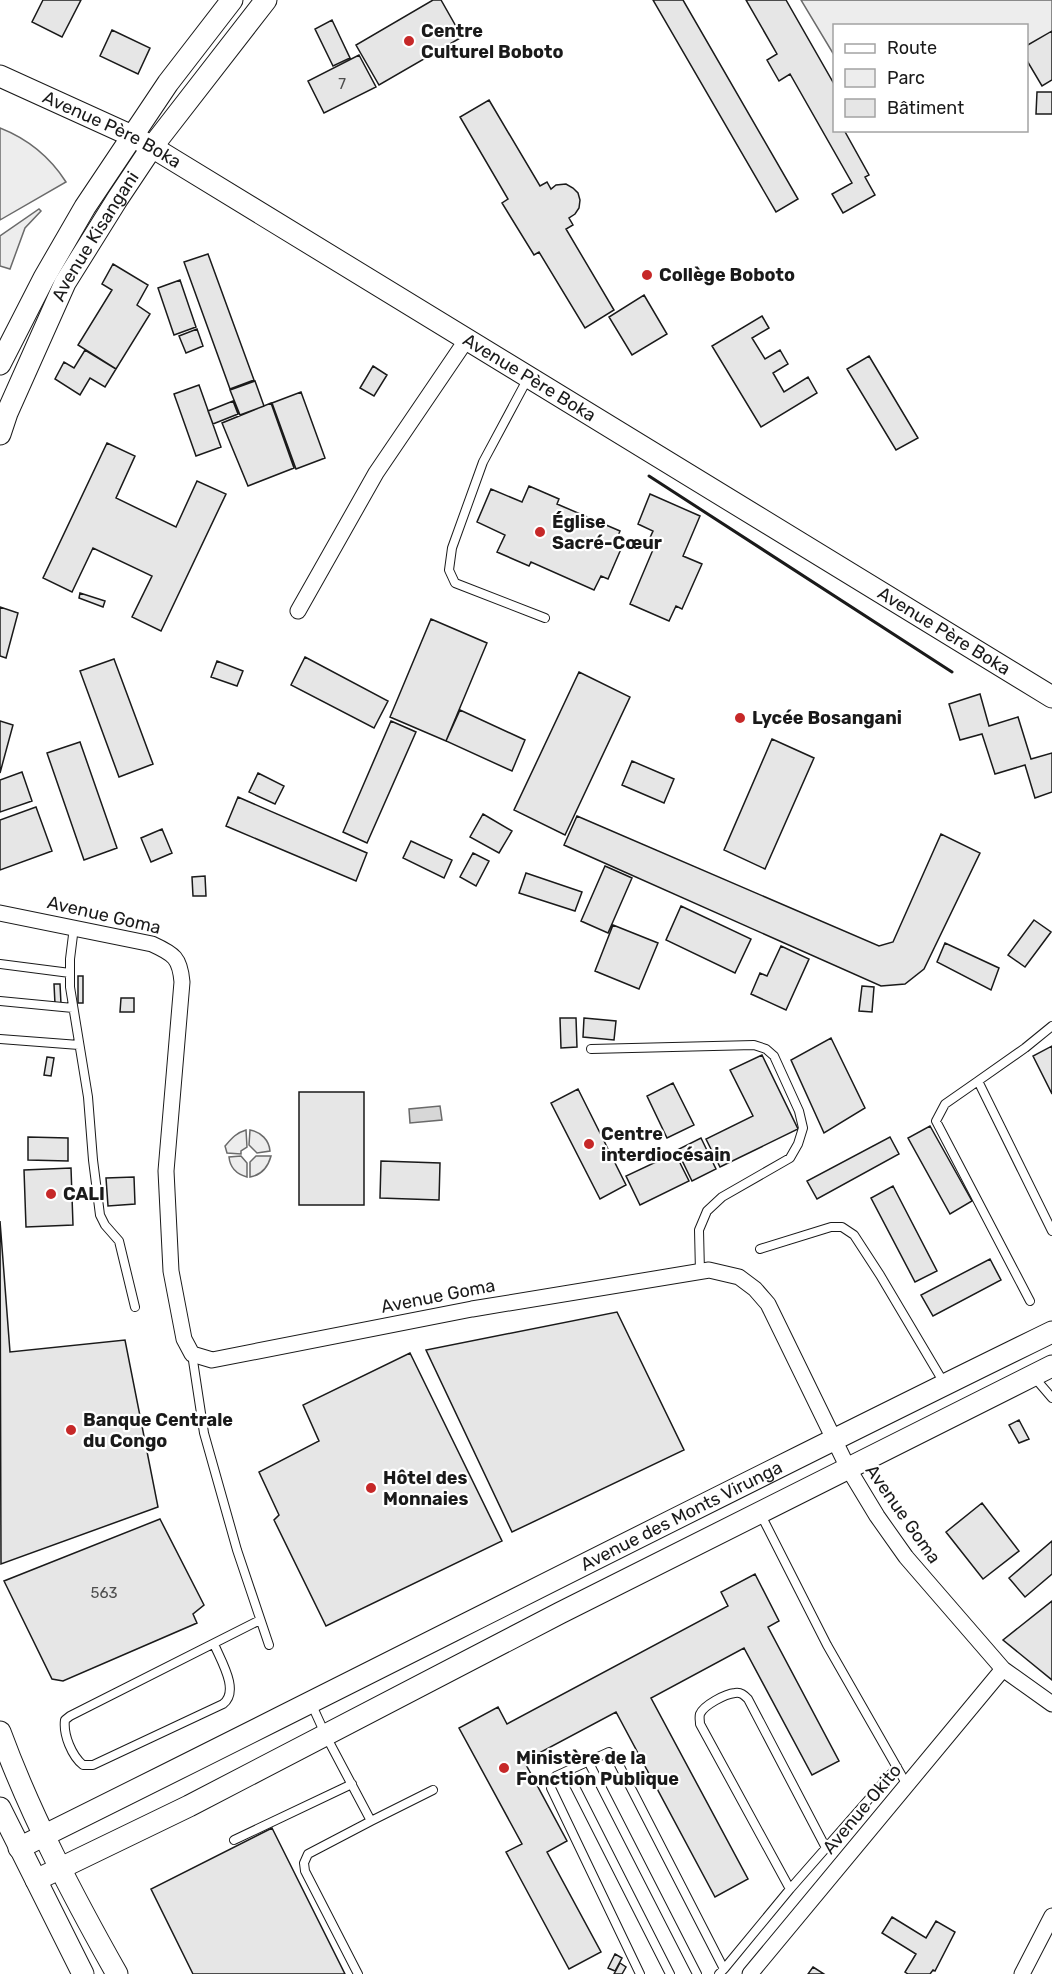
<svg xmlns="http://www.w3.org/2000/svg" width="1052" height="1974" viewBox="0 0 1052 1974" font-family="Rubik,sans-serif">
  <rect width="100%" height="100%" fill="#fff"/>
  <path fill="#ededed" stroke="#6a6a6a" stroke-width="1.5" d="M801 0H1052V33L1027 48 1026 26H834V55Z
    M0 128C28 139 50 157 66 182L0 220Z
    M39 209 41 211 25 228 10 269 0 266V236Z
    M246 1130 247 1147 241 1151V1154L227 1153 225 1146C232 1138 236 1133 246 1130Z
    M250 1130C261 1132 269 1140 270 1151L257 1153 249 1145Z
    M241 1156 247 1163V1177C236 1174 230 1167 229 1157Z
    M256 1156H271C268 1167 262 1175 250 1177V1162Z"/>
  <path fill="#d7d7d7" stroke="#6a6a6a" stroke-width="1.5" d="M440 1106 442 1120 410 1123 409 1109Z"/>
  <path fill="#e6e6e6" stroke="#1a1a1a" stroke-width="1.5" d="M43 0H81L62 37 32 22Z
    M433 0H441L462 37 379 85 356 45Z
    M433 0H441L462 37 379 85 356 45Z
    M653 0H683L798 199 776 212Z
    M746 0H786L834 84V130H844L869 175 865 177 875 195 843 213 832 194 852 183 790 74 779 81 767 60 777 54Z
    M332 20 350 58 333 66 315 29Z
    M332 20 350 58 333 66 315 29Z
    M112 30 150 48 138 74 100 56Z
    M1052 31V80L1042 86 1026 59V46Z
    M359 55 376 87 324 113 308 81Z
    M359 55 376 87 324 113 308 81Z
    M1037 92H1052V114H1036Z
    M489 100 540 186 547 182 551 189 556 185 566 184 573 188 578 193 580 200 579 208 575 214 569 218 573 225 566 229 614 310 585 328 539 252 534 255 502 203 508 199 460 117Z
    M208 254 254 380 230 389 184 262Z
    M113 264 148 285 137 305 150 314 116 369 78 345 112 290 102 284Z
    M180 280 196 327 174 335 158 288Z
    M644 295 667 334 632 355 609 317Z
    M762 316 769 328 752 338 765 359 780 350 788 364 773 373 784 392 808 377 817 393 761 427 712 346Z
    M197 329 203 346 186 353 179 336Z
    M85 350 116 369 105 387 90 378 80 395 55 379 64 362 74 368Z
    M869 356 918 438 896 450 847 369Z
    M373 366 387 375 374 396 360 388Z
    M255 381 264 406 240 415 230 390Z
    M199 385 221 447 196 456 174 394Z
    M301 392 325 458 296 469 272 403Z
    M233 401 238 414 213 424 208 411Z
    M271 403 294 468 248 486 222 423Z
    M107 443 135 456 116 498 176 527 197 481 226 494 161 631 132 617 152 576 93 548 72 592 43 578Z
    M529 486 559 499 557 504 620 531 614 546 621 549 608 579 601 576 594 590 531 562 529 566 497 552 505 535 477 522 491 489 522 502Z
    M650 494 700 516 683 556 702 564 682 609 676 606 669 621 630 604 655 545 648 542 653 531 638 524Z
    M80 593 105 601 103 607 79 598Z
    M0 607 18 613 6 658 0 656Z
    M431 619 487 643 446 741 390 717Z
    M305 657 388 701 374 728 291 685Z
    M114 659 153 764 119 777 80 671Z
    M217 661 243 671 237 686 211 677Z
    M579 672 630 697 565 835 514 810Z
    M980 694 989 726 1018 717 1031 759 1052 753V792L1035 798 1025 765 995 774 982 734 960 740 949 704Z
    M460 710 525 740 512 771 446 741Z
    M0 721 13 725 0 773Z
    M391 721 416 732 367 843 343 832Z
    M772 739 814 758 765 869 724 850Z
    M80 742 117 848 84 860 47 753Z
    M632 761 674 779 664 803 622 785Z
    M22 772 32 801 0 812V780Z
    M258 773 284 786 275 804 249 792Z
    M238 797 367 853 356 881 226 826Z
    M36 807 52 851 0 870V820Z
    M483 814 512 831 499 853 470 837Z
    M577 816 879 946 893 942 941 834 980 853 924 969 905 984 881 986 564 845Z
    M162 829 172 853 151 862 141 838Z
    M411 841 452 860 444 878 403 858Z
    M473 853 489 861 476 886 460 877Z
    M605 866 632 878 608 933 581 921Z
    M526 873 582 892 575 911 519 893Z
    M205 876 206 896H193L192 877Z
    M681 906 751 939 735 973 666 940Z
    M1034 920 1051 932 1025 967 1008 955Z
    M613 925 658 943 639 989 595 971Z
    M945 943 999 968 991 990 937 962Z
    M781 946 809 959 786 1010 751 994 760 973 767 976Z
    M78 976H83V1003H78Z
    M54 984H60L61 1004H55Z
    M862 986 874 987 872 1012 859 1011Z
    M121 998H134V1012H120Z
    M560 1018H576L577 1047 561 1048Z
    M584 1018 616 1021 614 1040 583 1037Z
    M831 1038 865 1108 824 1133 791 1060Z
    M1052 1046V1094L1033 1056Z
    M1052 1046V1094L1033 1056Z
    M762 1055 798 1129 720 1167 706 1139 753 1116 730 1070Z
    M47 1057 54 1058 51 1076 44 1075Z
    M673 1083 694 1125 667 1138 647 1096Z
    M578 1089 626 1185 600 1199 551 1103Z
    M299 1092H364V1205H299Z
    M930 1126 972 1201 950 1214 908 1138Z
    M28 1137 68 1138V1161L28 1160Z
    M890 1137 899 1154 817 1199 807 1181Z
    M701 1138 716 1169 692 1181 677 1150Z
    M675 1153 689 1181 640 1205 626 1176Z
    M381 1161 440 1163 439 1200 380 1198Z
    M71 1168 73 1225 26 1227 24 1170Z
    M134 1177 135 1204 108 1206 106 1178Z
    M893 1186 937 1271 915 1282 871 1198Z
    M0 1221 10 1352 125 1340 158 1507 1 1564Z
    M0 1221 10 1352 125 1340 158 1507 1 1564Z
    M990 1259 1001 1280 933 1316 921 1295Z
    M617 1312 684 1450 512 1532 426 1350Z
    M410 1353 502 1541 326 1626 274 1520 279 1515 259 1472 319 1441 303 1405Z
    M1019 1420 1029 1439 1019 1443 1009 1425Z
    M982 1503 1019 1551 983 1579 946 1532Z
    M160 1519 204 1605 193 1614 197 1623 63 1681 52 1679 4 1581Z
    M160 1519 204 1605 193 1614 197 1623 63 1681 52 1679 4 1581Z
    M1052 1541V1574L1025 1597 1009 1578Z
    M755 1574 779 1621 768 1627 839 1761 812 1775 744 1648 651 1698 748 1879 715 1897 616 1712 524 1761 567 1841 547 1852 601 1952 569 1969 506 1852 522 1844 459 1728 498 1707 507 1724 728 1606 721 1592Z
    M1052 1601V1680L1003 1640Z
    M272 1828 345 1974H193L151 1889Z
    M892 1917 926 1938 936 1921 955 1932 935 1971 933 1970 930 1974H908L905 1972 916 1954 882 1933Z
    M615 1954 622 1958 615 1971 608 1968Z
    M620 1963 626 1967 622 1974H614Z
    M813 1967 824 1974H808Z"/>
  <g fill="none" stroke-linecap="round" stroke-linejoin="round">
    <g stroke="#1a1a1a" stroke-width="10">
      <path id="lane" d="M528 378 483 462 452 548 449 570 455 583 545 618
        M74 927 70 959V987L88 1097 93 1160 100 1215 105 1225 119 1241 135 1307
        M0 964 70 973
        M0 1001 73 1008
        M1052 1026 1025 1048 978 1081 1052 1231
        M0 1039 79 1045
        M591 1049 754 1045 766 1049 774 1056 799 1111 803 1128 798 1144 790 1158 722 1197 707 1211 699 1230 700 1272
        M978 1081 945 1104 936 1121 1030 1301
        M760 1249 831 1227H842L854 1235 880 1275 944 1383
        M192 1354 204 1433 237 1550 269 1645
        M1034 1377 1052 1398
        M761 1515 827 1645 907 1785
        M214 1644C221 1661 240 1691 223 1704L93 1765H83C72 1756 63 1735 65 1720L70 1716 260 1620
        M311 1703 326 1736 371 1821 308 1854 304 1863 305 1871 358 1974
        M588 1761 697 1974
        M567 1771 670 1974
        M371 1821 433 1790
        M234 1840 352 1784
        M790 1889 700 1724C700 1720 699 1718 700 1714 704 1705 725 1694 735 1693 741 1692 744 1695 748 1699L826 1848
        M724 1969 790 1889 897 1767
        M640 1974 551 1788 552 1781 556 1776 609 1752 615 1757 724 1969 719 1974"/>
    </g>
    <g stroke="#1a1a1a" stroke-width="17">
      <path id="street" d="M298 611 376 473 467 339
        M0 913 152 944C174 954 180 958 182 982L166 1171 171 1271 184 1339 192 1354 212 1360 472 1309 709 1270 739 1277 755 1289 768 1304 848 1468 877 1516 906 1557 1003 1669 1052 1704
        M750 1974 1003 1669
        M1022 1974 1052 1916"/>
    </g>
    <g stroke="#1a1a1a" stroke-width="23">
      <g id="secondary">
        <path id="s1" d="M0 76 132 136 152 147 1052 697"/>
        <path d="M0 364 44 278 85 207 168 83 232 0"/>
        <path id="s2" d="M0 434 7 413 65 283 118 198 152 147 266 0"/>
        <path d="M0 1732C31 1816 73 1896 117 1974"/>
        <path d="M0 1808 83 1974"/>
        <path id="s3" d="M19 1848C364 1677 706 1501 1052 1332"/>
        <path d="M36 1880 189 1806 560 1613 1052 1366"/>
      </g>
    </g>
    <use href="#lane" stroke="#fff" stroke-width="8"/>
    <use href="#street" stroke="#fff" stroke-width="15"/>
    <use href="#secondary" stroke="#fff" stroke-width="21"/>
    <path stroke="#1a1a1a" stroke-width="3" d="M649 476 952 672"/>
  </g>
  <g fill="#c62828" stroke="#fff" stroke-width="2">
    <circle cx="409" cy="41" r="6"/>
    <circle cx="647" cy="275" r="6"/>
    <circle cx="540" cy="532" r="6"/>
    <circle cx="740" cy="718" r="6"/>
    <circle cx="589" cy="1144" r="6"/>
    <circle cx="51" cy="1194" r="6"/>
    <circle cx="71" cy="1430" r="6"/>
    <circle cx="371" cy="1488" r="6"/>
    <circle cx="504" cy="1768" r="6"/>
  </g>
  <g text-anchor="middle" dominant-baseline="central" stroke-width="4.5" stroke-linejoin="round" paint-order="stroke">
    <g font-size="15" fill="#4d4d4d">
      <text x="342" y="84">7</text>
      <text x="104" y="1593">563</text>
    </g>
    <g font-size="18" font-weight="bold" fill="#1a1a1a" stroke="#fff" text-anchor="start">
      <text x="421" y="31">Centre<tspan x="421" dy="21">Culturel Boboto</tspan></text>
      <text x="659" y="275">Collège Boboto</text>
      <text x="552" y="522">Église<tspan x="552" dy="21">Sacré-Cœur</tspan></text>
      <text x="752" y="718">Lycée Bosangani</text>
      <text x="601" y="1134">Centre<tspan x="601" dy="21">interdiocésain</tspan></text>
      <text x="63" y="1194">CALI</text>
      <text x="83" y="1420">Banque Centrale<tspan x="83" dy="21">du Congo</tspan></text>
      <text x="383" y="1478">Hôtel des<tspan x="383" dy="21">Monnaies</tspan></text>
      <text x="516" y="1758">Ministère de la<tspan x="516" dy="21">Fonction Publique</tspan></text>
    </g>
    <g font-size="18" fill="#1a1a1a" stroke="#fff">
      <text stroke="none"><textPath href="#s1" startOffset="124">Avenue Père Boka</textPath></text>
      <text stroke="none"><textPath href="#s2" startOffset="220">Avenue Kisangani</textPath></text>
      <text stroke="none"><textPath href="#s1" startOffset="610">Avenue Père Boka</textPath></text>
      <text stroke="none"><textPath href="#s1" startOffset="1096">Avenue Père Boka</textPath></text>
      <text transform="translate(104 915) rotate(13)">Avenue Goma</text>
      <text transform="translate(438 1296) rotate(-11)">Avenue Goma</text>
      <text transform="translate(903 1514) rotate(55)">Avenue Goma</text>
      <text stroke="none"><textPath href="#s3" startOffset="741">Avenue des Monts Virunga</textPath></text>
      <text transform="translate(862 1809) rotate(-50)">Avenue Okito</text>
    </g>
  </g>
  <rect x="833" y="24" width="195" height="108" fill="#ffffff" stroke="#a3a3a3" stroke-width="1.5"/>
  <rect x="845" y="44" width="30" height="9" fill="#ffffff" stroke="#a3a3a3" stroke-width="1.5"/>
  <text x="887" y="54" font-size="18" fill="#1a1a1a">Route</text>
  <rect x="845" y="69" width="30" height="18" fill="#ededed" stroke="#a3a3a3" stroke-width="1.5"/>
  <text x="887" y="84" font-size="18" fill="#1a1a1a">Parc</text>
  <rect x="845" y="99" width="30" height="18" fill="#e6e6e6" stroke="#a3a3a3" stroke-width="1.5"/>
  <text x="887" y="114" font-size="18" fill="#1a1a1a">Bâtiment</text>
</svg>
